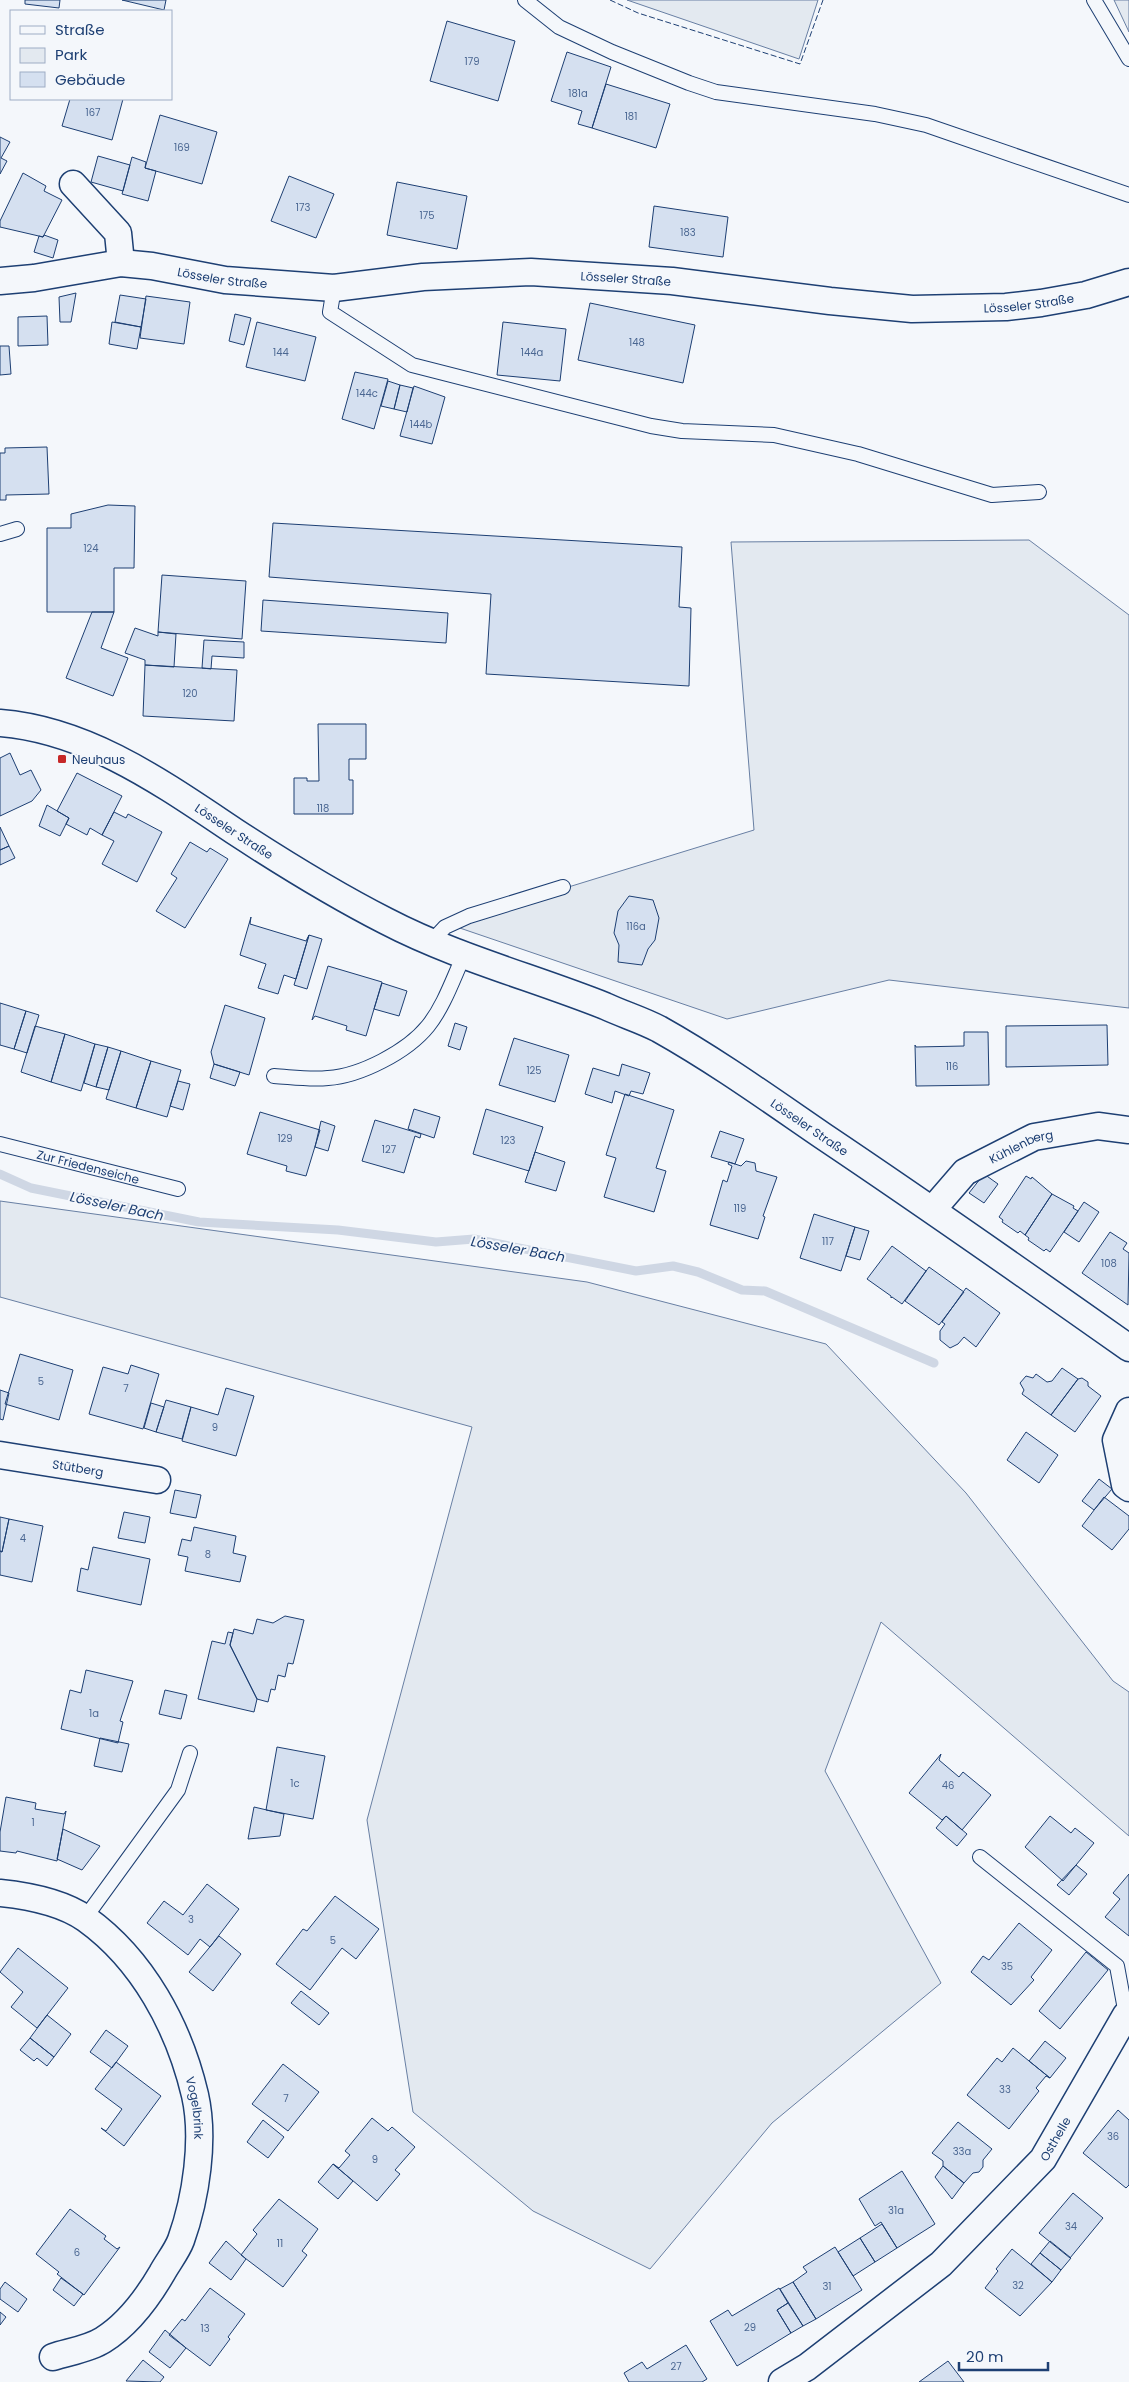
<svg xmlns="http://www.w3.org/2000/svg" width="1129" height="2382" viewBox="0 0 1129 2382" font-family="Poppins,sans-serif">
  <rect width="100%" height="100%" fill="#f4f7fb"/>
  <path fill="#e3e9f0" stroke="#687fa3" d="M627 0H818L799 59Z
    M1114 0H1129V32Z
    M1029 540 1129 615V1008L889 980 727 1019 448 924 754 830 731 542Z
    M0 1201 587 1282 826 1344 966 1493 1113 1681 1129 1692V1836L881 1622 825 1771 941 1983 772 2123 650 2269 533 2211 413 2112 367 1820 472 1427 0 1297Z"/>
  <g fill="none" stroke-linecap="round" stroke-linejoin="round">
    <path stroke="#cfd7e4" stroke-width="9" d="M0 1174 31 1188 199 1222 338 1230 436 1242 474 1239 636 1271 673 1266 698 1272 742 1290 765 1291 934 1363"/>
  </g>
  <path fill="#d5e0f0" stroke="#1d3f73" d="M25 0H60L59 8 25 4Z
    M122 0H166L164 10Z
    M447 21 515 41 498 101 430 81Z
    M567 52 611 67 592 128 578 124 582 111 551 101Z
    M606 84 670 104 656 148 592 128Z
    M70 99H123L112 140 62 126Z
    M160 115 217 132 202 184 145 168Z
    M0 137 10 142 1 158 7 161 0 174Z
    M98 156 130 165 123 191 91 182Z
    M132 157 146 162 145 168 156 171 148 201 122 194Z
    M23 173 46 186 44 191 62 200 43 237 0 227V221Z
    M289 176 334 194 316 238 271 221Z
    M397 182 467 196 457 249 387 235Z
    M654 206 728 217 723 257 649 247Z
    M44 235 58 240 53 258 34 252 39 236 43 237Z
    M76 293 71 322H60L59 297Z
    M120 295 146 299 141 327 115 322Z
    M146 296 190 302 184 344 140 338Z
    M590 303 695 325 683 383 578 360Z
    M235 314 251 318 244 345 229 341Z
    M47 316 48 345 18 346V317Z
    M112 322 141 327 137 349 109 344Z
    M257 322 316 337 305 381 246 367Z
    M503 322 566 329 560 381 497 375Z
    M0 346H9L11 374 0 375Z
    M355 372 388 379 374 429 342 419Z
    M388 381 400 385 394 409 381 406Z
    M400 385 413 388 407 412 394 409Z
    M414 386 445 397 432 444 400 436Z
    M47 447 49 494 6 495V500H0V453H5V448Z
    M108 505 135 506 134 568H114V612H47V528H71V514Z
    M273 523 682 547 679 607 691 608 689 686 486 674 491 594 269 577Z
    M162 575 246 581 242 639 158 632Z
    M263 600 448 613 446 643 261 631Z
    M92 612H114L101 648 128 658 113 696 66 678Z
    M135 628 158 636V632L176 634 174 667 145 665V660L125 653Z
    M204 640 244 642V658L212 656 211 669 202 668Z
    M145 665 237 670 234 721 143 716Z
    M318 724H366V759H349V780H353V814H294V778H307V781H319Z
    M10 753 20 775 31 770 41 790 32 801 0 816V758Z
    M77 773 122 796 102 835 90 828 87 835 66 824 69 818 57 811Z
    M47 805 69 818 60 836 39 826Z
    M114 812 126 818 128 814 162 832 137 882 102 864 114 841 102 835Z
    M0 827 9 846 0 850Z
    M190 842 207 852 210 848 228 859 185 928 156 911 177 878 171 874Z
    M9 846 15 858 0 865V850Z
    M629 896 653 900 659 918 655 940 648 949 642 965 618 962 619 945 614 933 618 911Z
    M251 917 250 924 306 941 309 935 296 979 284 975 278 994 258 988 266 964 240 955Z
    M309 935 322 939 307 989 294 985Z
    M328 966 382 982 366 1036 346 1030 347 1026 315 1016 312 1020Z
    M382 983 407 991 399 1016 374 1009Z
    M0 1003 26 1011 14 1049 0 1045Z
    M225 1005 265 1018 249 1075 214 1064 211 1052Z
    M26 1011 39 1015 27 1053 14 1049Z
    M455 1023 467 1027 460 1050 448 1046Z
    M1107 1025 1108 1065 1006 1067V1026Z
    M35 1026 65 1034 51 1082 21 1072Z
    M964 1032H988L989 1085 916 1086 915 1045 916 1047 964 1046Z
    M65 1034 95 1044 81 1091 51 1082Z
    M514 1038 569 1055 555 1102 499 1085Z
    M95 1044 108 1047 96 1087 84 1083Z
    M108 1047 121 1051 109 1090 96 1087Z
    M121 1051 151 1061 136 1108 106 1099Z
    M151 1061 181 1070 167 1117 136 1108Z
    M214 1064 240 1072 235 1086 210 1078Z
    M622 1064 650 1073 643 1094 631 1091 629 1096 615 1091 612 1103 585 1094 593 1068 619 1076Z
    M178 1081 190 1084 183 1110 170 1106Z
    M625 1094 674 1110 656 1168 666 1171 654 1212 604 1197 616 1158 606 1155Z
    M414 1109 440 1117 434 1138 408 1129Z
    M486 1109 543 1127 529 1171 473 1154Z
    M260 1112 320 1130 306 1176 286 1171 287 1166 247 1154Z
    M375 1120 421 1134 420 1138 415 1136 404 1173 362 1161Z
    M321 1121 335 1126 328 1151 315 1147Z
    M720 1131 744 1139 735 1164 711 1157Z
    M535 1152 565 1162 556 1191 525 1182Z
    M746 1161 755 1163 756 1171 777 1177 763 1216 765 1217 758 1239 710 1225 723 1180 727 1182 732 1166 728 1164 729 1162 741 1166Z
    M984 1174 998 1184 984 1203 969 1193Z
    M1026 1176 1031 1179 1032 1177 1052 1194 1025 1235 1020 1231 1018 1233 1002 1222 1003 1220 999 1217Z
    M1052 1194 1074 1206 1073 1208 1078 1211 1050 1252 1046 1249 1044 1251 1028 1240 1029 1238 1025 1235Z
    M1084 1202 1099 1212 1079 1242 1064 1232Z
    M814 1214 855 1227 841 1271 800 1258Z
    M855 1227 869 1231 860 1260 846 1256Z
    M1110 1232 1127 1243 1123 1249 1129 1253 1128 1305 1082 1273Z
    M892 1246 926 1271 902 1304 892 1297 891 1298V1296L867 1279Z
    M929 1267 964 1292 939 1325 905 1301Z
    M966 1288 1000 1313 976 1347 964 1337 958 1344 950 1348 940 1340V1331L945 1324 942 1322Z
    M20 1354 73 1370 59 1420 5 1404Z
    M131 1365 159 1374 143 1429 89 1414 103 1367 128 1374Z
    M1062 1368 1078 1379 1051 1415 1022 1394 1024 1390 1020 1383 1026 1376 1033 1378 1036 1374 1047 1382 1052 1381Z
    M1082 1378 1088 1382V1386L1101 1396 1075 1432 1051 1415 1078 1379Z
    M226 1388 254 1396 236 1456 182 1441 191 1407 218 1415Z
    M0 1390 9 1393 3 1420 0 1419Z
    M166 1400 191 1407 182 1439 156 1432Z
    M151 1403 164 1407 156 1432 144 1428Z
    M1026 1432 1058 1455 1039 1483 1007 1460Z
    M1099 1479 1112 1489 1094 1510 1082 1501Z
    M175 1490 201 1495 196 1518 170 1513Z
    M1104 1497 1129 1516V1529L1112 1550 1082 1526Z
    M124 1512 150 1517 145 1543 118 1538Z
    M0 1517 9 1519 2 1552 0 1551Z
    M9 1519 43 1526 32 1582 0 1575V1551L2 1552Z
    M194 1527 236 1536 233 1553 246 1556 240 1582 185 1571 188 1557 178 1555 182 1539 191 1541Z
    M93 1547 150 1559 141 1605 77 1591 81 1568 88 1570Z
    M285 1616 304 1620 293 1664 288 1663 285 1677 278 1675 275 1690 271 1689 268 1702 257 1699 230 1645 234 1629 253 1634 257 1619 273 1623Z
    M228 1632 233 1633 230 1645 257 1699 254 1712 198 1699 212 1641 225 1644Z
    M86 1670 133 1681 120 1721 123 1722 118 1743 61 1729 70 1690 81 1693Z
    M165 1690 187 1695 181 1719 159 1714Z
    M100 1738 129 1744 122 1772 94 1766Z
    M277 1747 325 1756 313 1819 266 1810Z
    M941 1754 939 1760 959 1777 963 1772 991 1795 962 1830 946 1816 942 1820 909 1793Z
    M6 1797 36 1803 35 1809 64 1814 66 1811 57 1861 17 1851 16 1853 0 1851V1832Z
    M254 1807 284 1814 280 1836 248 1839Z
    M946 1816 967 1834 957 1846 936 1828Z
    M1050 1816 1071 1833 1075 1828 1094 1843 1063 1881 1025 1847Z
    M63 1829 100 1846 82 1870 57 1859Z
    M1076 1865 1087 1874 1069 1895 1057 1885Z
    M1129 1874V1936L1105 1917 1120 1899 1113 1893Z
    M207 1884 239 1909 210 1947 200 1939 188 1955 147 1923 164 1901 183 1915Z
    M335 1896 379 1929 356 1959 342 1948 310 1990 276 1964 303 1929 307 1931Z
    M1019 1923 1052 1950 1031 1977 1034 1980 1011 2005 971 1972 983 1956 989 1960Z
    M219 1936 241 1954 213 1991 189 1972Z
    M18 1948 68 1988 37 2028 11 2007 23 1992 0 1972Z
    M1086 1952 1108 1970 1060 2029 1039 2011Z
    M301 1991 329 2013 319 2025 291 2003Z
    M47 2015 71 2034 54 2057 30 2038Z
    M106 2030 128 2046 112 2068 90 2052Z
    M30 2038 54 2057 47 2066 37 2058 34 2061 20 2050Z
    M1045 2041 1066 2058 1050 2078 1029 2061Z
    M1013 2048 1050 2078 1046 2076 1036 2088 1039 2091 1009 2129 967 2095 997 2058 1002 2062Z
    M116 2062 161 2096 124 2146 101 2128 106 2131 122 2109 95 2089Z
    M283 2064 319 2092 288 2131 252 2104Z
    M1118 2110 1129 2120V2185L1126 2188 1083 2153Z
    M372 2118 388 2131 392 2127 415 2147 395 2170 400 2174 377 2201 333 2164 339 2168 350 2155 345 2151Z
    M263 2120 284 2137 268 2158 247 2142Z
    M958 2122 992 2149 983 2160V2167L979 2172 973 2173 964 2183 943 2166V2161L932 2153Z
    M333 2164 353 2181 338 2199 318 2182Z
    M943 2166 964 2183 952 2199 935 2177Z
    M902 2171 935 2224 897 2248 881 2222 875 2226 859 2199Z
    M1073 2193 1103 2218 1070 2258 1039 2233Z
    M279 2199 318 2229 302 2251 307 2255 283 2287 241 2255 257 2234 253 2230Z
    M70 2209 106 2236 104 2239 117 2249 120 2247 84 2295 57 2274 59 2272 36 2254Z
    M882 2224 897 2248 875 2262 860 2238Z
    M860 2238 875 2262 853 2276 838 2252Z
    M226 2241 246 2259 231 2280 209 2263Z
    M1050 2241 1071 2258 1061 2270 1040 2253Z
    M835 2247 862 2290 816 2319 793 2282 807 2272 803 2267Z
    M1012 2249 1052 2282 1020 2316 985 2288 998 2271 996 2269Z
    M1040 2253 1061 2270 1052 2282 1031 2264Z
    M61 2278 83 2294 74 2306 53 2290Z
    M5 2282 27 2299 18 2312 0 2299V2289Z
    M793 2282 816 2319 803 2326 780 2289Z
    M210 2288 245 2314 228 2337 230 2339 210 2366 169 2335 182 2319 185 2321Z
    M779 2288 788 2303 777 2310 791 2333 737 2366 710 2321 728 2310 732 2316Z
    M788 2303 803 2326 791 2333 777 2310Z
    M0 2312 6 2317 0 2325Z
    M165 2330 186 2348 170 2368 149 2352Z
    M686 2345 707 2379 702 2382H629L624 2373 642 2362 647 2369Z
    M143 2360 164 2377 160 2382 126 2381Z
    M948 2361 964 2382H919Z"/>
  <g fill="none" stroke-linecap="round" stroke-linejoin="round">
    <g stroke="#1d3f73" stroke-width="16">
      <g id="service">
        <path d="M525 0 559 27 612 52 689 83 716 92 875 114 926 125 1129 195"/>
        <path d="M1094 0 1129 59"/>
        <path d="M334 288 330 312 412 365 651 426 682 431 774 435 858 454 992 495 1039 492"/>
        <path d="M0 534 17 529"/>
        <path d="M432 941 445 927 469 916 563 887"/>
        <path d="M274 1076C291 1077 310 1080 328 1078 360 1076 407 1052 428 1026 444 1006 453 979 464 955"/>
        <path id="s1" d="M0 1144 178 1189"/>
        <path d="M980 1857 1117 1966 1126 2015"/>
        <path d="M85 1918 178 1790 190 1753"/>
      </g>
    </g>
    <g stroke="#1d3f73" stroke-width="29">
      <g id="minor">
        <path d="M73 184 118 233 121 263"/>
        <path id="s2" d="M0 281 34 278 121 263 152 266 225 280 334 288 423 277 531 272 672 281 830 301 912 309 1006 307 1041 303 1086 295 1129 282"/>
        <path id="s3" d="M0 723C88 730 162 783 234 831 283 863 333 894 386 921 455 957 532 977 605 1006 622 1014 642 1020 659 1029 716 1061 769 1099 823 1136 926 1205 1027 1276 1129 1348"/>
        <path id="s4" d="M933 1209 965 1172 1034 1137 1098 1126 1129 1130"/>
        <path d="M1129 1411 1116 1440 1125 1485 1129 1488"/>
        <path id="s5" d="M0 1455 157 1480"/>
        <path id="s6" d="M0 1893C29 1896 62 1902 86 1919 143 1960 179 2027 195 2095 205 2139 196 2198 181 2240 177 2251 168 2262 162 2273 148 2297 127 2325 103 2340 89 2349 68 2352 53 2357"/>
        <path id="s7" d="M782 2382 807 2367 941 2264 1043 2159 1126 2015"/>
      </g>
    </g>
    <use href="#service" stroke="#f4f7fb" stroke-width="14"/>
    <use href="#minor" stroke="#f4f7fb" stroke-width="26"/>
    <path stroke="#1d3f73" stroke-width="1" stroke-dasharray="6 2.5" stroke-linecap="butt" d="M610 0 638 13 800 64 823 0"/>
  </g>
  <rect fill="#c62828" stroke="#f4f7fb" stroke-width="2" x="57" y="754" width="10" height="10" rx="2.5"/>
  <g text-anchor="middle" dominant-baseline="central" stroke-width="4" stroke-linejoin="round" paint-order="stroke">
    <g font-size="10" fill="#4b6792">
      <text x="472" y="61">179</text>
      <text x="578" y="93">181a</text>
      <text x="93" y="112">167</text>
      <text x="631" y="116">181</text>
      <text x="182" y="147">169</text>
      <text x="303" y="207">173</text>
      <text x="427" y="215">175</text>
      <text x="688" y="232">183</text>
      <text x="637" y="342">148</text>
      <text x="281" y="352">144</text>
      <text x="532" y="352">144a</text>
      <text x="367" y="393">144c</text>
      <text x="421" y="424">144b</text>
      <text x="91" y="548">124</text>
      <text x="190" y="693">120</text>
      <text x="323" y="808">118</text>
      <text x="636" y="926">116a</text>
      <text x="952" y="1066">116</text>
      <text x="534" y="1070">125</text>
      <text x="285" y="1138">129</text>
      <text x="508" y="1140">123</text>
      <text x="389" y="1149">127</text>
      <text x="740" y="1208">119</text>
      <text x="828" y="1241">117</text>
      <text x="1109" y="1263">108</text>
      <text x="41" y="1381">5</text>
      <text x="126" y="1388">7</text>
      <text x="215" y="1427">9</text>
      <text x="23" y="1538">4</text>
      <text x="208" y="1554">8</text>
      <text x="94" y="1713">1a</text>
      <text x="295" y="1783">1c</text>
      <text x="948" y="1785">46</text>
      <text x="33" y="1822">1</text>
      <text x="191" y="1919">3</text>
      <text x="333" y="1940">5</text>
      <text x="1007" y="1966">35</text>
      <text x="1005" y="2089">33</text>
      <text x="286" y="2098">7</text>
      <text x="1113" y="2136">36</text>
      <text x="962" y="2151">33a</text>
      <text x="375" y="2159">9</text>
      <text x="896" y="2210">31a</text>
      <text x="1071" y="2226">34</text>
      <text x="280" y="2243">11</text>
      <text x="77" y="2252">6</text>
      <text x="1018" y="2285">32</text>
      <text x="827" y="2286">31</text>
      <text x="750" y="2327">29</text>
      <text x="205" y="2328">13</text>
      <text x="676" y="2366">27</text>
    </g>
    <g font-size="12" fill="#1d3f73" stroke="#f4f7fb">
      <text stroke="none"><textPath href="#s2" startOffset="225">Lösseler Straße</textPath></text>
      <text stroke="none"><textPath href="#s2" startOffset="630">Lösseler Straße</textPath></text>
      <text stroke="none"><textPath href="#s2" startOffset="1035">Lösseler Straße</textPath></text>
      <text stroke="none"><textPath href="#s3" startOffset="261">Lösseler Straße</textPath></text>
      <text stroke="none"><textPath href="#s3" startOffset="911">Lösseler Straße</textPath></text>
      <text stroke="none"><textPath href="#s4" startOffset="111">Kühlenberg</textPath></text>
      <text stroke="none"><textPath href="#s1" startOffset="91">Zur Friedenseiche</textPath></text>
      <text stroke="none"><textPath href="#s5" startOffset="79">Stütberg</textPath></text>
      <text stroke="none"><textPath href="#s6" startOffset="315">Vogelbrink</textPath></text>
      <text stroke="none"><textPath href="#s7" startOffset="368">Osthelle</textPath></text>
    </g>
    <g font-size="12" fill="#1d3f73" stroke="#f4f7fb" text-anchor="start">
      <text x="72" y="759">Neuhaus</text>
    </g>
    <g font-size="14" font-style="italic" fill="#1d3f73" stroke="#f4f7fb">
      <text transform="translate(117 1206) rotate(12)">Lösseler Bach</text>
      <text transform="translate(518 1249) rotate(10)">Lösseler Bach</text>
    </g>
  </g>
  <rect x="10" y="10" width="162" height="90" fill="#f4f7fb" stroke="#9eadc5"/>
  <rect x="20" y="26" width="25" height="8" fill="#f4f7fb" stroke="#9eadc5"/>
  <text x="55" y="35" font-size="15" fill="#1d3f73">Straße</text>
  <rect x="20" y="48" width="25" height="15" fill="#e3e9f0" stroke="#9eadc5"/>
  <text x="55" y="60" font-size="15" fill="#1d3f73">Park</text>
  <rect x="20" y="72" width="25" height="15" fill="#d5e0f0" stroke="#9eadc5"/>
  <text x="55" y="85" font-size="15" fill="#1d3f73">Gebäude</text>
  <path d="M959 2362v8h89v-8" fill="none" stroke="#1d3f73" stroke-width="2.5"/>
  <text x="966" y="2362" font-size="15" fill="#1d3f73" stroke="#f4f7fb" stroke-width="4" paint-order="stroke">20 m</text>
</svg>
